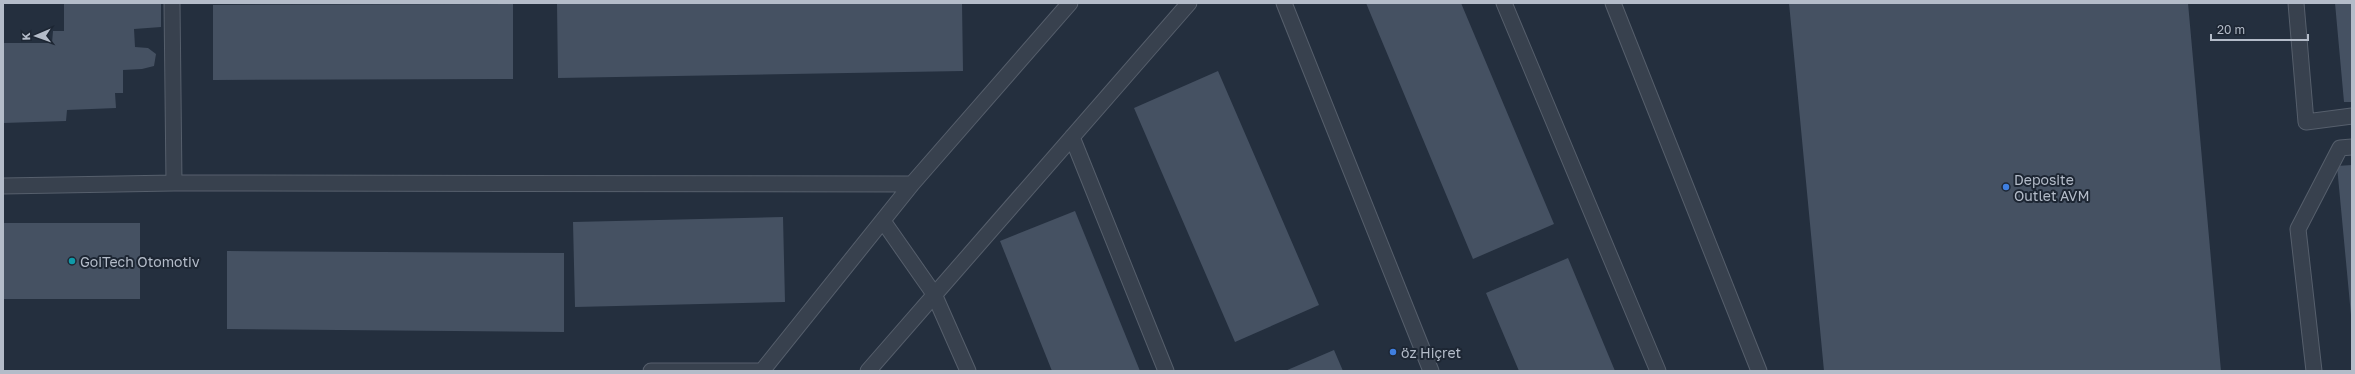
<svg xmlns="http://www.w3.org/2000/svg" width="2355" height="374" viewBox="0 0 2355 374" font-family="'Golos Text',sans-serif">
  <rect width="100%" height="100%" fill="#242f3e"/>
  <path fill="#455162" d="M64 3H161V27L134 29 135 47 148 48 156 54 154 66 142 69 123 70V93H115L116 108 67 110 66 121 3 123V43H52L53 31H64Z
    M613 3H962L963 71 558 78 557 4Z
    M1366 3H1461L1554 224 1473 259Z
    M1789 3H2188L2221 371H1824Z
    M2335 3H2352V102H2344Z
    M513 4V79L213 80V5Z
    M1218 71 1319 305 1235 342 1134 108Z
    M2352 165V315H2351L2337 166Z
    M1075 211 1140 371H1052L1000 241Z
    M783 217 785 302 575 307 573 222Z
    M3 223H140V299H3Z
    M227 251 564 253V332L227 329Z
    M1568 258 1615 371H1519L1486 293Z
    M1334 350 1343 371H1285Z"/>
  <g fill="none" stroke-linecap="round" stroke-linejoin="round">
    <g stroke="#565f6c" stroke-width="17">
      <path id="service" d="M172 3 174 183
        M1284 3 1431 371
        M1504 3 1658 371
        M1613 3 1759 371
        M2296 3 2306 122 2352 116
        M1072 137 1166 371
        M3 186 174 183 912 184
        M883 221 934 294 968 371
        M651 371H762
        M762 371 912 184 1070 3
        M868 371 1189 3
        M2314 371 2298 229 2340 148 2352 147"/>
    </g>
    <use href="#service" stroke="#38414e" stroke-width="15"/>
  </g>
  <g fill="#3f7fe0" stroke="#1d2633" stroke-width="1.5">
    <circle cx="2006" cy="187" r="4"/>
    <circle cx="1393" cy="352" r="4"/>
  </g>
  <circle fill="#0f9aa8" stroke="#1d2633" stroke-width="1.5" cx="72" cy="261" r="4"/>
  <g text-anchor="middle" dominant-baseline="central" stroke-width="4" stroke-linejoin="round" paint-order="stroke">
    <g font-size="14" fill="#b4bcc9" stroke="#1d2633" text-anchor="start">
      <text x="2014" y="179">Deposite<tspan x="2014" dy="16">Outlet AVM</tspan></text>
      <text x="80" y="261">GoiTech Otomotiv</text>
      <text x="1401" y="352">öz Hiçret</text>
    </g>
  </g>
  <rect width="2355" height="374" fill="none" stroke="#b4bcc9" stroke-width="8"/>
  <g transform="translate(36 36) rotate(268)" stroke="#1d2633" stroke-width="3" paint-order="stroke">
  <path d="M0-3L7 15L0 10L-7 15Z" fill="#b4bcc9"/>
  <text y="-6" font-size="11" font-weight="bold" text-anchor="middle" fill="#b4bcc9">K</text>
  </g>
  <path d="M2211 34v6h97v-6" fill="none" stroke="#b4bcc9" stroke-width="2"/>
  <text x="2217" y="34" font-size="12" fill="#b4bcc9" stroke="#1d2633" stroke-width="3" paint-order="stroke">20 m</text>
</svg>
